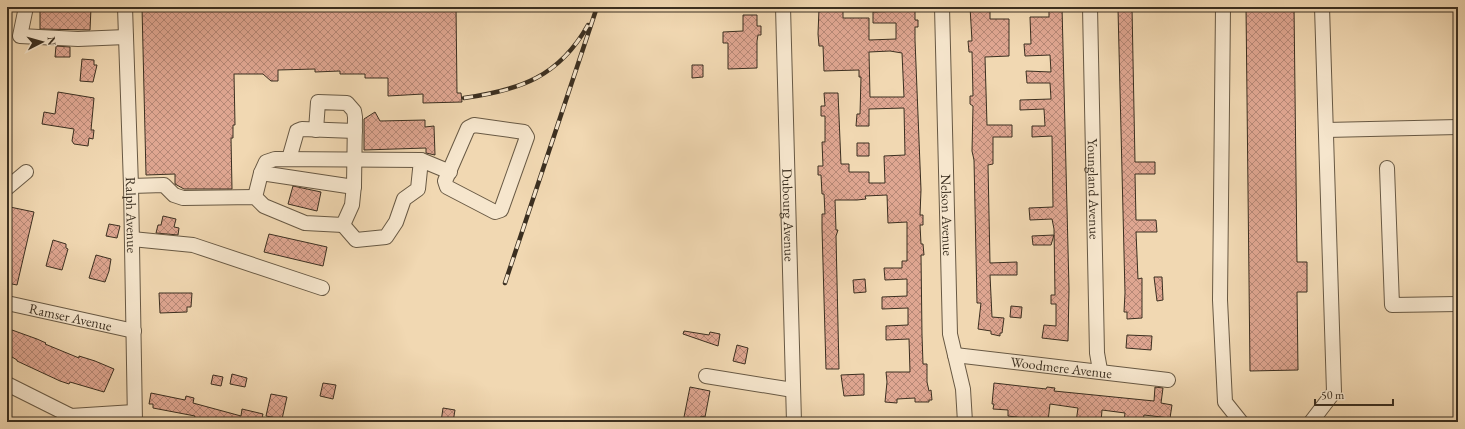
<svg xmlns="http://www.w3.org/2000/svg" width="1465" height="429" viewBox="0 0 1465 429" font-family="'EB Garamond',serif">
  <defs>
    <pattern id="building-cross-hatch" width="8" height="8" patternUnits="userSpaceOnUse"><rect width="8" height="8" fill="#dfa691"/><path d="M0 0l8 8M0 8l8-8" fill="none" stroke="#b68876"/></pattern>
  </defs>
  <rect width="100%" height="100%" fill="#f1d8b2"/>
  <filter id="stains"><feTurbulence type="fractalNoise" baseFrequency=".005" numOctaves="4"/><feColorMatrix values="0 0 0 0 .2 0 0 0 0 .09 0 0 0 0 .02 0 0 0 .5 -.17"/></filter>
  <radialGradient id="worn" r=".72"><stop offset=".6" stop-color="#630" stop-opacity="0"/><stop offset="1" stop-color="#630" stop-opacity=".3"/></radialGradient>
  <path fill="url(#building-cross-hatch)" stroke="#3b2f20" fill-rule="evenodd" d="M142 7H456L457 93H461L462 102 423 103V94L388 96V78H365V74H340V71L315 72V69L278 70V81H271L263 74H234L235 125H233V138H231L232 189H184L175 184V174L146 175Z
    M901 7H915V20H918V27H915V40L921 190 920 215H923V225H920L921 244H923L924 255H921L922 335 923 364H927V382L929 391 931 390 932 400H929V402H915V398L897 399V403L885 402 887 382 886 372H910L909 339 886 340V326L908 325V308L882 309V297L907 296V279L885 280 884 268H902V261H907V222L888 223 887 195 865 196 866 199 857 200H835L836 230H838L836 236 839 369H826L822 228V214H825L824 194H822L821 175H818V166H823L822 142H825V116H821V106H825L824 93H838L841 164H849V172H869V183H885L884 156 905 155 904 108 869 109V126H856L857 114H860L861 77H859V70L824 71 823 46H819L818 34 819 9 843 8V18H869V40L896 39V23H873V12L901 11ZM890 51 902 53 904 97H870L869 52Z
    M970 7H984V10H990V19H1009V56L985 57 987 125H1012V137H993V164L988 165 990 263 1017 262V275H990L992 317 1004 318 1002 333H1000V336L991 334V331L978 329 981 303H977L974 160 972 151 973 106 970 104V96H973L972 52H969L968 41H972Z
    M1049 7H1062L1069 289 1068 341 1042 338 1044 325 1056 326V304H1051V295H1055L1054 229 1052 219 1030 220 1029 208 1053 207 1052 136 1032 137V126H1045L1044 109 1020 110V100L1051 99 1050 83H1027L1026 71 1051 72 1050 55 1025 56 1024 44H1031L1030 17H1049Z
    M1246 7H1294L1297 262H1307V292H1297L1298 370 1250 371Z
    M71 8H91L90 30 40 29V10L71 11Z
    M1132 8 1135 162H1155V174H1135L1136 220H1156L1157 232H1136L1138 279 1142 278V318L1127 319V312H1124L1125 293 1118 9Z
    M743 15H757V26H761V35H758L757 41V68L728 69V43H723V32L743 31Z
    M56 46 70 47V57H55Z
    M82 59 94 60V65H97L93 82 80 81Z
    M692 65H703V77L692 78Z
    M58 92 94 98 91 130H94L93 139 89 138 88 146 74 144 72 141 74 129 42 124 44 112 55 114Z
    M375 112 380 121 425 120V127L434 126 435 155 426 153V148L364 150V119Z
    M857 143H869V156H857Z
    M293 186 321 192 317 211 288 204Z
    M10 207 34 212 17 285 7 283V219Z
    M163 216 176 219 174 227 179 228 178 235 156 233 158 225H161Z
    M109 224 120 226 117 238 106 236Z
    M269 234 327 247 323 266 264 252Z
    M1054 235 1051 245H1033L1032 236Z
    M53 240 66 244V248L68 249 62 270 46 266Z
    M96 255 111 259 109 271 105 282 89 278Z
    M1154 277H1162L1163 300 1157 301Z
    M865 279 866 292 854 293 853 280Z
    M159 293H192L191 307H187V312L160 313Z
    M1011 306 1022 307 1021 318 1010 317Z
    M12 330 37 339 46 343 45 344 79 358V356L95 361 114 369 104 392 70 382 69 384 60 381 17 361V360L7 354V333L10 334Z
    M684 331 709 335 710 332 720 334 718 346 683 334Z
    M1127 335 1152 336 1151 350 1126 348Z
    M737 345 748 348 745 364 733 361Z
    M232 374 247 378 245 387 230 384Z
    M864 374V395L844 396 841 375Z
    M213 375 223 377 221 386 211 384Z
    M323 383 336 385 333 399 320 396Z
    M994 383 1046 389 1047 387 1055 388 1054 391 1154 401 1155 387 1163 388 1161 403 1172 405 1170 418 1144 415 1143 422H1124L1125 413 1102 410 1101 422 1091 421 1090 422H1076L1078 408 1050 404 1048 421 1008 416V410L993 409 994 404H992Z
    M690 387 710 391 705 417 701 416 700 422H683Z
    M151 393 185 400 186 396 194 398 193 403 241 416 242 409 263 414 261 422H208L194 419 195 416 153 408V404H149Z
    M271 394 287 397 282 419 266 416Z
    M443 408 455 410 453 422H441Z"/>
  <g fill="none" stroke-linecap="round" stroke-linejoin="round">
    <g stroke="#685944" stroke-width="16">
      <g id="minor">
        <path d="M26 7 20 36 78 39 126 37"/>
        <path id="s1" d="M125 7 131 186 135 422"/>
        <path id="s2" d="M783 7 794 422"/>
        <path id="s3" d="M942 7 950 334 963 389 965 422"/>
        <path id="s4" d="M1090 7 1097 353 1100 370"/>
        <path d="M1223 7 1220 300 1225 402 1241 422"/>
        <path d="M474 125 524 132 527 137 501 210 495 212 447 187 445 181 468 128Z"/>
        <path d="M1326 130 1458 127"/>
        <path d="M289 159 297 131 302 129 355 131"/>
        <path d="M421 160 450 172"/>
        <path d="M1387 168 1392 305 1458 304"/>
        <path d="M261 173 354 187"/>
        <path d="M131 186 164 185 174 195 183 198 255 197 264 206 305 223 343 225 352 205 354 185 355 117 354 111 347 103 318 102 316 130"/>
        <path d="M7 188 26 172"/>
        <path d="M255 197 261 173 266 162 275 159 421 160 418 189 404 199 396 222 386 237 356 240 343 225"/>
        <path d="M132 239 193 245 322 288"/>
        <path id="s5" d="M7 303 134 331"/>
        <path id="s6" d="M955 355 1168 380"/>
        <path d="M706 376 793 390"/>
        <path d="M7 384 71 416 134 412"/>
        <path d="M1311 422 1334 392 1322 7"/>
      </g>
    </g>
    <use href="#minor" stroke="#f6e6cd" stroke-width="14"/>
    <g stroke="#3b2f20" stroke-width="4.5">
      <path id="rail" d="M464 98C520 90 559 77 588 25
        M505 283 597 7"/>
    </g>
    <use href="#rail" stroke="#f6e6cd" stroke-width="3" stroke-dasharray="9" stroke-linecap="butt"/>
  </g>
  <g text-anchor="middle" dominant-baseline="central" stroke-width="3" stroke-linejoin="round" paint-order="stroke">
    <g font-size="14" fill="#3b2f20" stroke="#f6e6cd">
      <text stroke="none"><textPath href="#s4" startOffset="182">Youngland Avenue</textPath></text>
      <text stroke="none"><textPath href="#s1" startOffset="208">Ralph Avenue</textPath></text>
      <text stroke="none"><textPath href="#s2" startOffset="208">Dubourg Avenue</textPath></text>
      <text stroke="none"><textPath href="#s3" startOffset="208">Nelson Avenue</textPath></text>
      <text stroke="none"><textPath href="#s5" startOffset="65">Ramser Avenue</textPath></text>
      <text stroke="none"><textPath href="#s6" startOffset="107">Woodmere Avenue</textPath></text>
    </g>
  </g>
  <rect width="1465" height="429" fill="none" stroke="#f1d8b2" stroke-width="24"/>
  <rect x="8" y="8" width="1449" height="413" fill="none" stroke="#3b2f20" stroke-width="2"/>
  <rect x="12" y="12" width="1441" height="405" fill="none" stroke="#3b2f20"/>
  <g transform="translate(42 42) rotate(84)" stroke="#f6e6cd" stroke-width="3" paint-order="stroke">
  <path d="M0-3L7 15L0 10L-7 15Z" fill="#3b2f20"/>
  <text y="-6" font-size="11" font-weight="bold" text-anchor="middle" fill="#3b2f20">N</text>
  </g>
  <path d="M1315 399v6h78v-6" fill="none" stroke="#3b2f20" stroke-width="2"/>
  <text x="1321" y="399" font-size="12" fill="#3b2f20" stroke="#f6e6cd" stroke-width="3" paint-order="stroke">50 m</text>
  <rect width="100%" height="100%" filter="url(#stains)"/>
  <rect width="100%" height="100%" fill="url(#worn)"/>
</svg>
